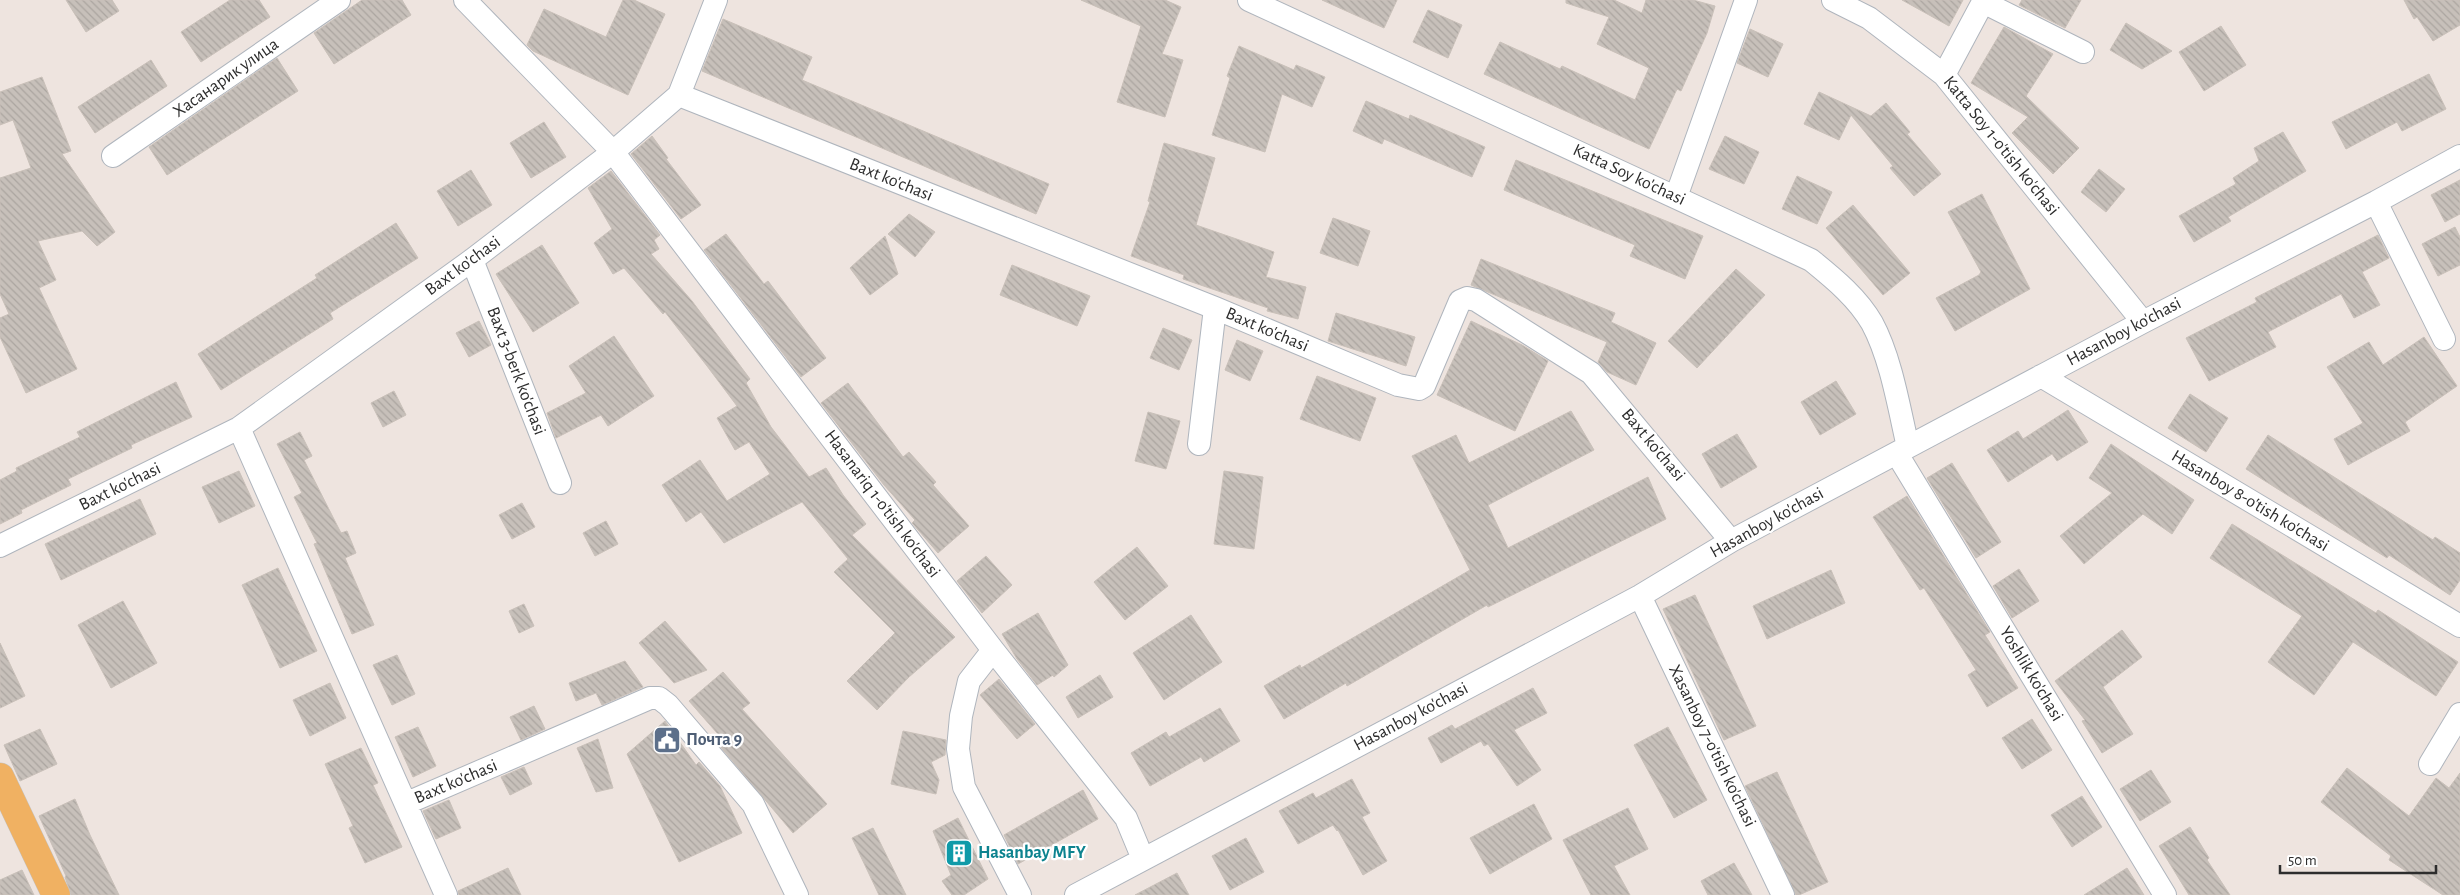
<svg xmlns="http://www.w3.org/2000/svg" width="2460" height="895" viewBox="0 0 2460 895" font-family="'Alegreya Sans',sans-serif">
  <defs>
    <pattern id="building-back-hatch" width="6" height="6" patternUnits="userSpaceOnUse" patternTransform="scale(1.25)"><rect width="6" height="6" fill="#c7c0ba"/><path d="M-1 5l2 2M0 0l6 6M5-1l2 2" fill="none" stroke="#aba5a0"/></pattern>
  </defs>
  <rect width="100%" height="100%" fill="#eee4df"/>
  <path fill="url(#building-back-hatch)" stroke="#c9c0b9" d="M66 0H112L119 11 86 32Z
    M230 0H259L270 17 201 62 181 32Z
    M362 0H402L411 15 334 64 314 33Z
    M623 0H634L665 14 628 95 533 51 527 45 544 9 606 37Z
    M1081 0H1165L1181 7 1162 54 1183 60 1165 117 1117 102 1141 26Z
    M1322 0H1397L1384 28Z
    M1566 0H1614L1642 13 1646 0H1693L1715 6 1707 33 1681 91 1677 89 1649 149 1484 74 1500 42 1560 69 1562 66 1635 100 1649 68 1597 44 1609 17 1566 3Z
    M1902 0H1963L1949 26Z
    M2022 0H2081L2065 28 2019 5Z
    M2404 0H2460V25L2433 41 2417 17 2414 19Z
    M1428 10 1462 25 1448 58 1413 42Z
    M723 19 812 57 802 80 1049 184 1036 214 702 71Z
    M2126 23 2172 51 2142 69 2110 50Z
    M2221 26 2246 65 2204 91 2179 52Z
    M2004 27 2053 54 2026 96 2079 148 2053 174 2012 133 2028 117 1971 83Z
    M1750 29 1783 44 1768 77 1737 63Z
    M1239 46 1294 70 1296 65 1325 77 1312 107 1282 94 1265 152 1212 135 1230 78 1227 76Z
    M277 58 298 91 167 175 149 147Z
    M151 60 167 86 95 133 78 107Z
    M2429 74 2446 109 2402 131 2397 122 2346 149 2332 122Z
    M42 77 71 151 62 154 115 232 97 246 82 231 38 241 56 280 39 288 77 369 26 393 0 337V318L9 314 0 294V178L31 168 13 120 0 125V92Z
    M1819 92 1871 116 1886 103 1910 132 1907 134 1941 174 1914 196 1890 168 1893 166 1851 115 1839 140 1804 124Z
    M1366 101 1409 119 1410 115 1485 147 1472 177 1384 139 1382 144 1353 131Z
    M544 122 566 157 531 178 510 143Z
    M2283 132 2306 171 2228 217 2231 221 2194 242 2179 216 2236 184 2233 178 2259 161 2254 148Z
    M652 136 668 158 666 159 701 205 681 219 631 154Z
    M1725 136 1759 152 1744 184 1709 169Z
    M1164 143 1215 158 1196 225 1274 252 1266 277 1306 287 1298 319 1267 311 1268 308 1183 279 1184 275 1131 256 1150 202 1148 201Z
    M1516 160 1703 236 1685 279 1630 256 1635 245 1504 190Z
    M2099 169 2125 189 2106 212 2081 192Z
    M471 170 492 205 458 226 437 191Z
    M611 171 660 235 654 240 659 249 651 254 692 301 750 379 746 383 771 427 809 477 826 468 843 495 866 524 852 535 955 637 909 677 877 710 847 681 895 633 834 572 848 559 802 502 724 543 701 512 686 522 662 485 700 460 727 501 770 474 749 442 735 450 717 418 737 406 707 366 665 312 663 314 624 268 613 274 594 243 612 229 588 188Z
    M1797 176 1832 192 1817 224 1782 209Z
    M2460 180V214L2445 222 2431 195Z
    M1982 194 2030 289 1955 331 1936 298 1979 275 1981 272 1948 212Z
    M1853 205 1910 273 1883 295 1826 228Z
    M909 214 935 232 915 257 888 234Z
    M1333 218 1370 231 1358 266 1320 253Z
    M396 223 418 258 330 313 333 319 221 390 198 354 317 278 315 275Z
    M2455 227 2460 237V265L2438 276 2422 244Z
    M726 234 764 284 768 281 826 358 801 377 704 250Z
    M2378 235 2389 258 2362 272 2380 305 2354 318 2341 294 2268 332 2276 347 2209 381 2186 338 2257 302 2255 298Z
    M885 236 898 274 870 295 850 268Z
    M542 245 579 303 533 332 496 274Z
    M1481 259 1615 313 1611 322 1656 343 1636 385 1607 372 1598 362 1607 342 1471 285Z
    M1012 265 1090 296 1077 326 1000 295Z
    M1736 269 1765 295 1697 368 1668 341Z
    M1336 313 1415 337 1406 366 1328 341Z
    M479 321 491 345 469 357 456 333Z
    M1471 321 1522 345 1548 361 1515 431 1437 395Z
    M1163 328 1192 340 1179 370 1150 358Z
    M614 336 654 396 608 426 601 415 556 438 547 413 586 393 569 366Z
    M2424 337 2457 386 2405 422 2410 431 2348 465 2334 439 2363 423 2327 367 2369 342 2383 365Z
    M1237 340 1263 351 1250 381 1225 370Z
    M1317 376 1376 398 1360 441 1300 419Z
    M1836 381 1856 414 1820 435 1801 402Z
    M176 382 192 417 131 445 132 448 68 479 71 485 21 510 22 513 0 524V480L17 471 16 468 80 437 77 432Z
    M848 383 903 457 909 452 936 482 933 485 969 526 938 553 919 531 912 523 915 520 884 485 821 403Z
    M394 391 406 415 383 427 371 403Z
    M2190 394 2228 418 2206 452 2168 428Z
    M2068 410 2088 442 2057 461 2052 454 2008 482 1987 450 2018 431 2023 439Z
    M1571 411 1594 450 1488 505 1508 548 1648 477 1666 519 1488 607 1487 605 1347 686 1346 683 1284 719 1264 686 1300 665 1301 668 1470 570 1412 456 1456 435 1469 463Z
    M1148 412 1180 421 1166 469 1135 461Z
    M300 432 312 456 304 460 341 533 347 531 356 553 345 558 374 625 352 634 314 544 317 543 294 497 302 493 277 444Z
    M1737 434 1757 467 1721 488 1702 454Z
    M2268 435 2433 540 2435 537 2460 553V580L2450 595 2389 555 2387 558 2246 469Z
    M2111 444 2194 500 2172 534 2143 514 2084 564 2060 536 2112 493 2089 478Z
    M1952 463 2001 542 1976 558 1927 478Z
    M239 471 255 506 219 523 202 487Z
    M1224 471 1263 477 1254 549 1214 544Z
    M1907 496 1990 632 1985 635 2018 688 1987 707 1968 675 1976 670 1924 588 1920 590 1873 517Z
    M140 499 156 534 61 580 45 544Z
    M522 503 535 527 512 539 499 515Z
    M606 521 618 544 595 556 583 533Z
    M2232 524 2376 613 2378 610 2458 662 2436 696 2353 642 2314 695 2268 662 2302 616 2210 558Z
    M1137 547 1168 586 1125 620 1094 582Z
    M986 556 1012 585 982 613 957 581Z
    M278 568 317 651 280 668 242 585Z
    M2019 569 2039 601 2012 618 1993 586Z
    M1831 570 1845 603 1767 639 1753 606Z
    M1695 595 1756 726 1724 740 1663 609Z
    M123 601 157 663 111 688 78 625Z
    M524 604 534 626 519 633 509 611Z
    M1038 613 1068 665 1054 677 1053 675 1037 685 1017 659 1002 634Z
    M1191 615 1222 662 1164 700 1133 653Z
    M665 621 707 670 674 683 639 643Z
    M2122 630 2142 657 2103 687 2133 734 2102 753 2082 721 2085 720 2055 681Z
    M0 643 25 696 0 708Z
    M397 655 415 694 392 705 373 665Z
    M625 661 643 687 602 705 596 693 576 701 569 683Z
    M723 672 750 703 742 709 827 804 793 833 719 745 724 741 689 701Z
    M1100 675 1113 697 1078 718 1066 697Z
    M999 679 1035 724 1017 739 980 695Z
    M330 683 346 718 310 736 293 700Z
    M1533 688 1547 713 1514 730 1541 770 1517 786 1488 744 1484 746 1481 741 1441 763 1428 738 1452 725 1455 729Z
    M534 706 545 729 521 740 510 717Z
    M1220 708 1240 741 1204 762 1201 757 1150 786 1131 753 1166 732 1169 737Z
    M2032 719 2052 750 2022 769 2002 738Z
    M665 721 696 765 699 762 720 786 742 833 679 862 627 754Z
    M418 727 436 766 413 777 395 737Z
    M1668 727 1707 800 1674 818 1634 745Z
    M40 729 57 764 20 781 4 745Z
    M903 731 946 740 945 755 931 762 939 780 936 794 891 784Z
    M598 739 613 788 596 792 577 748Z
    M361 748 378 783 373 785 402 847 365 863 349 828 353 826 325 764Z
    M524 767 532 784 510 795 501 777Z
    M2347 768 2409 816 2436 778 2449 788 2460 773V895H2443L2389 860 2391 856 2321 802Z
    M2151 770 2171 802 2140 821 2120 789Z
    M1777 772 1828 882 1799 895H1796L1745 786Z
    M1352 779 1370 813 1362 817 1387 861 1363 875 1338 830 1337 831 1333 825 1298 844 1279 811 1313 793 1316 798Z
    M1083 790 1098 819 1018 864 1004 835Z
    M2082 796 2102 827 2072 847 2051 815Z
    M75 799 90 835 119 895H71L65 877 66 876 39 816Z
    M449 800 461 828 436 839 423 811Z
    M1534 804 1552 839 1490 874 1470 838Z
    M1628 808 1648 849 1614 866 1630 895H1591L1563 840Z
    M958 818 988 879 964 895H952L942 881 951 875 933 831Z
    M2190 827 2209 858 2207 860 2230 895H2189L2159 846Z
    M873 828 906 895H879L852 838Z
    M1246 838 1264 872 1230 890 1212 856Z
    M1734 863 1752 895H1708L1701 881Z
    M508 868 521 895H459L458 891Z
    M2127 868 2144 895H2084Z
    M22 870 34 895H0V880Z
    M1177 873 1189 895H1135Z"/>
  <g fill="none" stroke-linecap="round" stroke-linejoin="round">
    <g stroke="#afb5bd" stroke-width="24">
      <path id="minor" d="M465 0 613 152 993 650 1126 818 1143 859
        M1249 0 1811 260C1833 278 1857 297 1872 323 1891 358 1899 408 1908 447
        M1833 0 1869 18 1944 75 2143 322
        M1944 75 1983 2 2083 52
        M679 95 1215 308 1398 385 1419 389 1424 386 1460 301 1467 298 1476 300 1591 373 1731 541
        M113 156 339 0
        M1676 197 1746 0
        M2376 202 2444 339
        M472 260 560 483
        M2041 376 2460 626
        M239 428 446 895
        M1199 444 1215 308
        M1897 454 2165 895
        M0 546 239 428 472 260 613 152 679 95 716 0
        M1640 596 1783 895
        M993 650 969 681 961 716 958 749 964 787 1020 895
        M2430 764 2460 714
        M407 803 650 698H659L668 705 753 804 797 895
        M1076 895 1640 596 1731 541 2143 322 2376 202 2460 156"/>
    </g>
    <g stroke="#c4c4c4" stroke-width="29">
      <path id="major" d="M0 777 56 895"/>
    </g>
    <use href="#minor" stroke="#fff" stroke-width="22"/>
    <use href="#major" stroke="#f0b162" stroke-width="28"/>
  </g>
  <defs>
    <g id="civic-square" transform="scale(1.4375)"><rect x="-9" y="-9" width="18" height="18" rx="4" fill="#5c6f8a" stroke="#fff"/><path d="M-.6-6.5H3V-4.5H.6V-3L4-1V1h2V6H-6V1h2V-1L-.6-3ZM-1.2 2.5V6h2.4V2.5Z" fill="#fff"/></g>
    <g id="building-square" transform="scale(1.4375)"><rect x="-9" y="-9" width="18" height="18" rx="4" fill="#0f9aa8" stroke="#fff"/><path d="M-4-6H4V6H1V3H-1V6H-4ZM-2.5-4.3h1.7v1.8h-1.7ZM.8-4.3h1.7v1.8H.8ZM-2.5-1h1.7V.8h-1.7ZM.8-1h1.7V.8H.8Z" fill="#fff"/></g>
  </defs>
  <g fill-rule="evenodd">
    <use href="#civic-square" x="667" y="740"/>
    <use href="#building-square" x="959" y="853"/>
  </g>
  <g text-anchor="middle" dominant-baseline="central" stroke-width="4.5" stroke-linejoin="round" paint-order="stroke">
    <g font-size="18" fill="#2d2d2d" stroke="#fff">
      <text transform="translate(226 78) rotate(-35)">Хасанарик улица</text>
      <text transform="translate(2001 146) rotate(51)">Katta Soy 1-o'tish ko'chasi</text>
      <text transform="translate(1629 175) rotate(25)">Katta Soy ko'chasi</text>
      <text transform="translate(891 180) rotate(22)">Baxt ko'chasi</text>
      <text transform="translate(463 266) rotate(-36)">Baxt ko'chasi</text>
      <text transform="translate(1267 330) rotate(23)">Baxt ko'chasi</text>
      <text transform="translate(2124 332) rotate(-28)">Hasanboy ko'chasi</text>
      <text transform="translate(516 371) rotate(69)">Baxt 3-berk ko'chasi</text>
      <text transform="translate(1653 445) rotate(50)">Baxt ko'chasi</text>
      <text transform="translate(120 487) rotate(-26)">Baxt ko'chasi</text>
      <text transform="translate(2250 501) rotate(31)">Hasanboy 8-o'tish ko'chasi</text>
      <text transform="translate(882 504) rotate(53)">Hasanariq 1-o'tish ko'chasi</text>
      <text transform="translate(1767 523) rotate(-29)">Hasanboy ko'chasi</text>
      <text transform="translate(2031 674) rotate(59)">Yoshlik ko'chasi</text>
      <text transform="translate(1411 717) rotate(-28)">Hasanboy ko'chasi</text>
      <text transform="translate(1712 746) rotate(64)">Xasanboy 7-o'tish ko'chasi</text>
      <text transform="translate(456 782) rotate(-23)">Baxt ko'chasi</text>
    </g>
    <g font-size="18" font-weight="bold" fill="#4e5e75" stroke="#fff" text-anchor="start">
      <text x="686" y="740">Почта 9</text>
    </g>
    <g font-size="18" font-weight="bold" fill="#0d838f" stroke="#fff" text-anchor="start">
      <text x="978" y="853">Hasanbay MFY</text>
    </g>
  </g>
  <path d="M2280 865v8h156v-8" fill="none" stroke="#2d2d2d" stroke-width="2.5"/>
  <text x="2288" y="865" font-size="15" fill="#2d2d2d" stroke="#ffffff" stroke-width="4" paint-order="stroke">50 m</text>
</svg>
